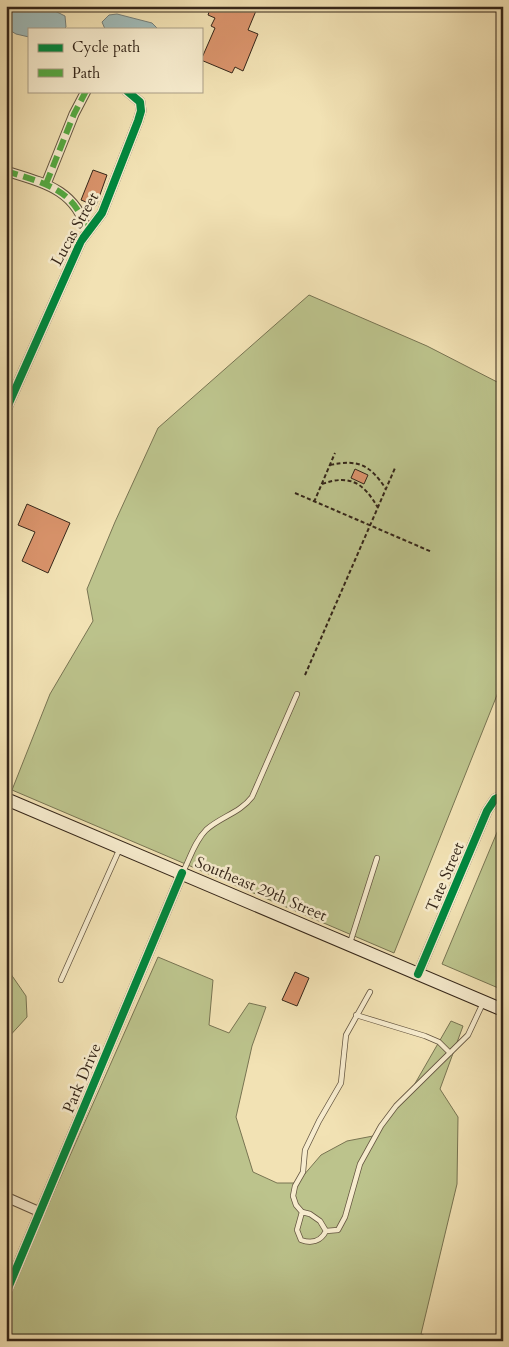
<svg xmlns="http://www.w3.org/2000/svg" width="509" height="1347" viewBox="0 0 509 1347" font-family="Cardo,serif">
  <rect width="100%" height="100%" fill="#f2e2b4"/>
  <filter id="stains"><feTurbulence type="fractalNoise" baseFrequency=".004" numOctaves="4"/><feColorMatrix values="0 0 0 0 .2 0 0 0 0 .09 0 0 0 0 .02 0 0 0 .5 -.17"/></filter>
  <radialGradient id="worn" r=".72"><stop offset=".6" stop-color="#630" stop-opacity="0"/><stop offset="1" stop-color="#630" stop-opacity=".3"/></radialGradient>
  <path fill="#bcc38c" stroke="#787452" d="M309 295 427 346 503 385V680L394 953 12 790 50 694 93 621 87 589 115 522 158 428Z
    M503 818V990L442 964Z
    M158 957 213 980 209 1025 229 1033 249 1003 266 1007 252 1046 236 1117 253 1172 277 1183H297L321 1155 347 1141 373 1136 413 1087 451 1021 463 1026 440 1089 458 1117 457 1184 421 1334 437 1341H6V1300Z
    M6 967 26 996 27 1017 6 1040Z"/>
  <path fill="#a0bbb9" stroke="#757f79" d="M18 6 55 11 65 16 66 27 64 29H29V37L16 34 6 28V13L11 7Z
    M117 14 152 23 158 29H105L102 22 109 15Z"/>
  <path fill="#d9936b" stroke="#352619" d="M211 6H258L248 30 258 34 243 71 235 67 232 73 201 60 215 28 211 26 215 18 208 15Z
    M93 170 107 175 96 206 81 200Z
    M355 469 368 475 364 484 351 478Z
    M27 504 70 523 48 573 22 561 35 532 18 525Z
    M295 972 309 978 297 1006 282 1000Z"/>
  <g fill="none" stroke-linecap="round" stroke-linejoin="round">
    <g stroke="#645540" stroke-width="6">
      <path id="lane" d="M183 872C190 858 195 841 206 830 220 817 240 813 252 797L297 694
        M350 943 377 858
        M61 980 120 848
        M370 992 346 1035 341 1083 319 1121 305 1150 303 1172 295 1186 293 1196 296 1205 302 1212 310 1214 320 1221 326 1231 338 1230 345 1217 360 1164 381 1126 396 1106 468 1035 483 1003
        M356 1015 425 1036 439 1042 450 1053
        M302 1212 297 1230 301 1240C312 1244 321 1241 326 1231"/>
    </g>
    <g stroke="#645540" stroke-width="11">
      <path id="street" d="M6 171C44 183 75 189 87 231
        M46 184 74 114 86 91
        M6 410 81 241 102 213 138 121 141 111 140 102 127 91
        M418 974 487 811 495 799 503 795
        M6 1197 40 1212
        M6 1293 182 873"/>
    </g>
    <g stroke="#352619" stroke-width="14">
      <path id="secondary" d="M6 799 503 1010"/>
    </g>
    <path stroke="#352619" stroke-width="2" stroke-dasharray="4 2.5" stroke-linecap="butt" d="M330 465C359 459 370 465 386 489
      M322 484C350 474 364 483 378 508
      M295 493 432 552
      M314 502 335 453
      M305 675 395 468"/>
    <use href="#lane" stroke="#f7ecce" stroke-width="4.5"/>
    <use href="#street" stroke="#f7ecce" stroke-width="9"/>
    <use href="#secondary" stroke="#f7ecce" stroke-width="12"/>
    <path stroke="#54aa42" stroke-width="6" stroke-dasharray="12 6" stroke-linecap="butt" d="M6 171C44 183 75 189 87 231
      M46 184 74 114 86 91"/>
    <g stroke="#f7ecce" stroke-width="11">
      <path id="cycleway" d="M6 410 81 241 102 213 138 121 141 111 140 102 127 91
        M418 974 487 811 495 799 503 795
        M6 1293 182 873"/>
    </g>
    <use href="#cycleway" stroke="#00873e" stroke-width="8"/>
  </g>
  <g text-anchor="middle" dominant-baseline="central" stroke-width="5" stroke-linejoin="round" paint-order="stroke">
    <g font-size="16" fill="#352619" stroke="#f7ecce">
      <text transform="translate(75 229) rotate(-61)">Lucas Street</text>
      <text transform="translate(445 877) rotate(-67)">Tate Street</text>
      <text transform="translate(261 889) rotate(23)">Southeast 29th Street</text>
      <text transform="translate(82 1078) rotate(-67)">Park Drive</text>
    </g>
  </g>
  <rect width="509" height="1347" fill="none" stroke="#f2e2b4" stroke-width="25"/>
  <rect x="8" y="8" width="494" height="1332" fill="none" stroke="#352619" stroke-width="2.5"/>
  <rect x="12" y="12" width="484" height="1322" fill="none" stroke="#352619"/>
  <rect x="28" y="28" width="175" height="65" fill="#f7ecce" stroke="#a99d86"/>
  <rect x="38" y="44" width="25" height="8" fill="#00873e" stroke="#a99d86"/>
  <text x="72" y="52" font-size="15" fill="#352619">Cycle path</text>
  <rect x="38" y="69" width="25" height="8" fill="#54aa42" stroke="#a99d86"/>
  <text x="72" y="78" font-size="15" fill="#352619">Path</text>
  <rect width="100%" height="100%" filter="url(#stains)"/>
  <rect width="100%" height="100%" fill="url(#worn)"/>
</svg>
